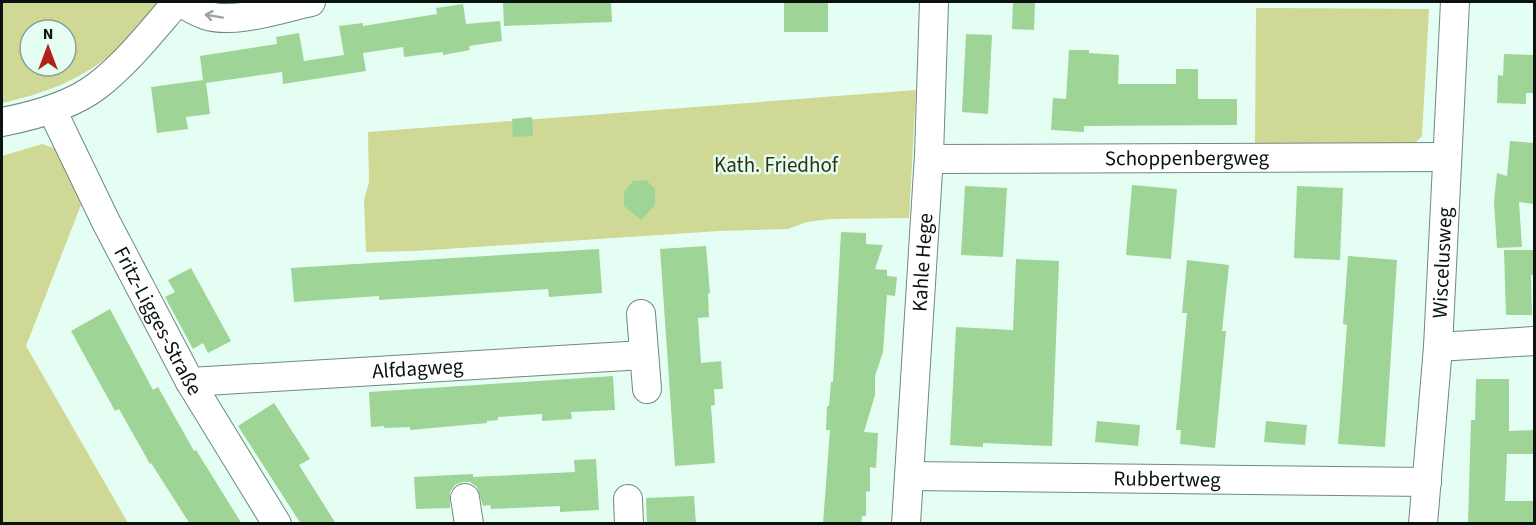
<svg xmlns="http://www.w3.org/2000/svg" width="1536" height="525" viewBox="0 0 1536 525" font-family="'Source Sans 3',sans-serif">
  <rect width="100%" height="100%" fill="#e4fef4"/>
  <path fill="#d0d896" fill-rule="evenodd" d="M2 2H161C146 18 131 37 114 52 81 80 43 94 2 103ZM30 30H66V66H30Z
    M1256 8 1429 9 1422 136 1413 145 1255 144Z
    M916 90 909 218 830 219 807 222 788 229 719 231 416 251 366 252 364 200 369 182 368 132Z
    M42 144 57 149 81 205 26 346 128 523 2 524V156Z"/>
  <path fill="#9ed496" d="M503 2H611L612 22 504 26Z
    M784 2H828V32H784Z
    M1013 2H1035L1034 30 1012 29Z
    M463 4 466 24 500 21 502 41 469 46 470 50 443 55V52L404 57 403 47 363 53 366 71 283 84 282 72 206 83 210 114 186 117 188 129 157 133 151 87 203 80 200 56 277 44 276 37 299 33 304 61 344 55 339 26 363 23V26L437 14 436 8Z
    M966 34 992 35 988 114 962 112Z
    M1069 50H1089V53L1119 55 1118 84H1176V69H1198V99H1237V125L1084 126V132L1051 130 1053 98 1066 99Z
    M1504 54 1534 55 1533 93H1526V104L1497 103 1498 75 1503 76Z
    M532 117 533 136 513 137 512 119Z
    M1510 141 1534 143V204L1519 202 1522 247 1497 248 1494 202 1497 173 1507 176Z
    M646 180 655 189V205L641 220 624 206V192L633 181Z
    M1132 185 1177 189 1171 259 1126 255Z
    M965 186 1007 188 1003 257 961 255Z
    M1297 186 1343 188 1340 260 1294 258Z
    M841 232 866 233V244L883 245 875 269 887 270V276L897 277 895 296 887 295 883 352 875 376V395L864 432 878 433 876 468 870 467V492L866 491V516H862L861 524H823L830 430H826L827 406H829L831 382H833Z
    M706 246 710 293 708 294 709 317 698 318 701 363 721 361 723 389H714L715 405 711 406 715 463 675 466 660 249Z
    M599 249 602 293 549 297 548 289 379 300V296L294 302 291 268Z
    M1504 250H1534V275H1531L1532 315H1506Z
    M1348 256 1397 260 1385 447 1338 444 1347 325 1343 324Z
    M1016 259 1059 261 1052 446 983 443V447L950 445 956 327 1013 330Z
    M1187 260 1229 265 1222 331H1226L1215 448 1180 444 1181 430H1176L1187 313H1182Z
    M191 268 231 341 208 353 203 343 193 349 165 297 175 292 168 280Z
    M110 309 153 390 158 387 194 451 196 450 242 524H190L151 463 150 464 119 409 115 411 71 331Z
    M613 376 615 410 571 412 572 419 542 421V414L498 417V420L487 421V423L410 430V427L384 428V426L371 427 369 392Z
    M1476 379H1509V431L1534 430V454H1507L1505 501H1534V524H1468L1471 420H1475Z
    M274 403 310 459 299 465 336 524H301L238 426Z
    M1097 421 1140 425 1138 446 1095 442Z
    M1266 421 1307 425 1305 445 1264 442Z
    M596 459 599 510 560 512V506L491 509 490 505 483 506 477 487 470 482H463L455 485 450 492V508L416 509 414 477 473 474V477L575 472 574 460Z
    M694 496 696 524H647L646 498Z"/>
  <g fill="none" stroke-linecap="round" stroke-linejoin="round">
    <g stroke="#71887f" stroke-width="30">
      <g id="minor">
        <path d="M181 2C188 7 197 12 205 15 234 25 282 8 311 2"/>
        <path id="s1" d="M52 110 106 222 190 382 277 524"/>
        <path d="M2 122C33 116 71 106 97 86 127 63 152 31 177 2"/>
        <path id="s2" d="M929 159 1447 157"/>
        <path d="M641 314 647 389"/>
        <path d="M1438 347 1534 341"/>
        <path id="s3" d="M190 382 644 355"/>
        <path id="s4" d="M909 476 1427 482"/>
        <path d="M465 498 469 524"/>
        <path d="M628 499 629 524"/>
        <path id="s5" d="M906 524 929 155 934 2"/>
        <path id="s6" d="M1423 524 1438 347 1455 2"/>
      </g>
    </g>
    <use href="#minor" stroke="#fff" stroke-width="28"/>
  </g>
  <defs><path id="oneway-shaft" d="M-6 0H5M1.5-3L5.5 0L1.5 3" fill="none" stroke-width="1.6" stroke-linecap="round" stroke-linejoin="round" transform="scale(1.5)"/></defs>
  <use stroke="#9da19f" href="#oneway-shaft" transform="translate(214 16) rotate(-170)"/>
  <g text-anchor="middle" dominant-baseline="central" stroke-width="5" stroke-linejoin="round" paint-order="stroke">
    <g font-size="21" fill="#0b1310" stroke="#e4fef4">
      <text stroke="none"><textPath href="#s2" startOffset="258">Schoppenbergweg</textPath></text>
      <text stroke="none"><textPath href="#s5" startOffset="262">Kahle Hege</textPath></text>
      <text stroke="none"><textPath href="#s6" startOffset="262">Wiscelusweg</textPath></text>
      <text stroke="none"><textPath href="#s1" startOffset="236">Fritz-Ligges-Straße</textPath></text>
      <text stroke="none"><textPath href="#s3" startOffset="228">Alfdagweg</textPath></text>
      <text stroke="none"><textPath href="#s4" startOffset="258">Rubbertweg</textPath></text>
    </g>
    <g font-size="21" fill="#303311" stroke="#e4fef4">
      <text x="776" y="165">Kath. Friedhof</text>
    </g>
  </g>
  <rect width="1536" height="525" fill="none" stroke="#0b1310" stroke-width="6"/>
  <g transform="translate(48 48)"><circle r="28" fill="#e4fef4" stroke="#8da099" stroke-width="1.5"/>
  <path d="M0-4.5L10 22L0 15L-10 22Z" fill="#b12316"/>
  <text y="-9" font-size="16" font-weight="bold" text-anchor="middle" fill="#0b1310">N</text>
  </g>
</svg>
